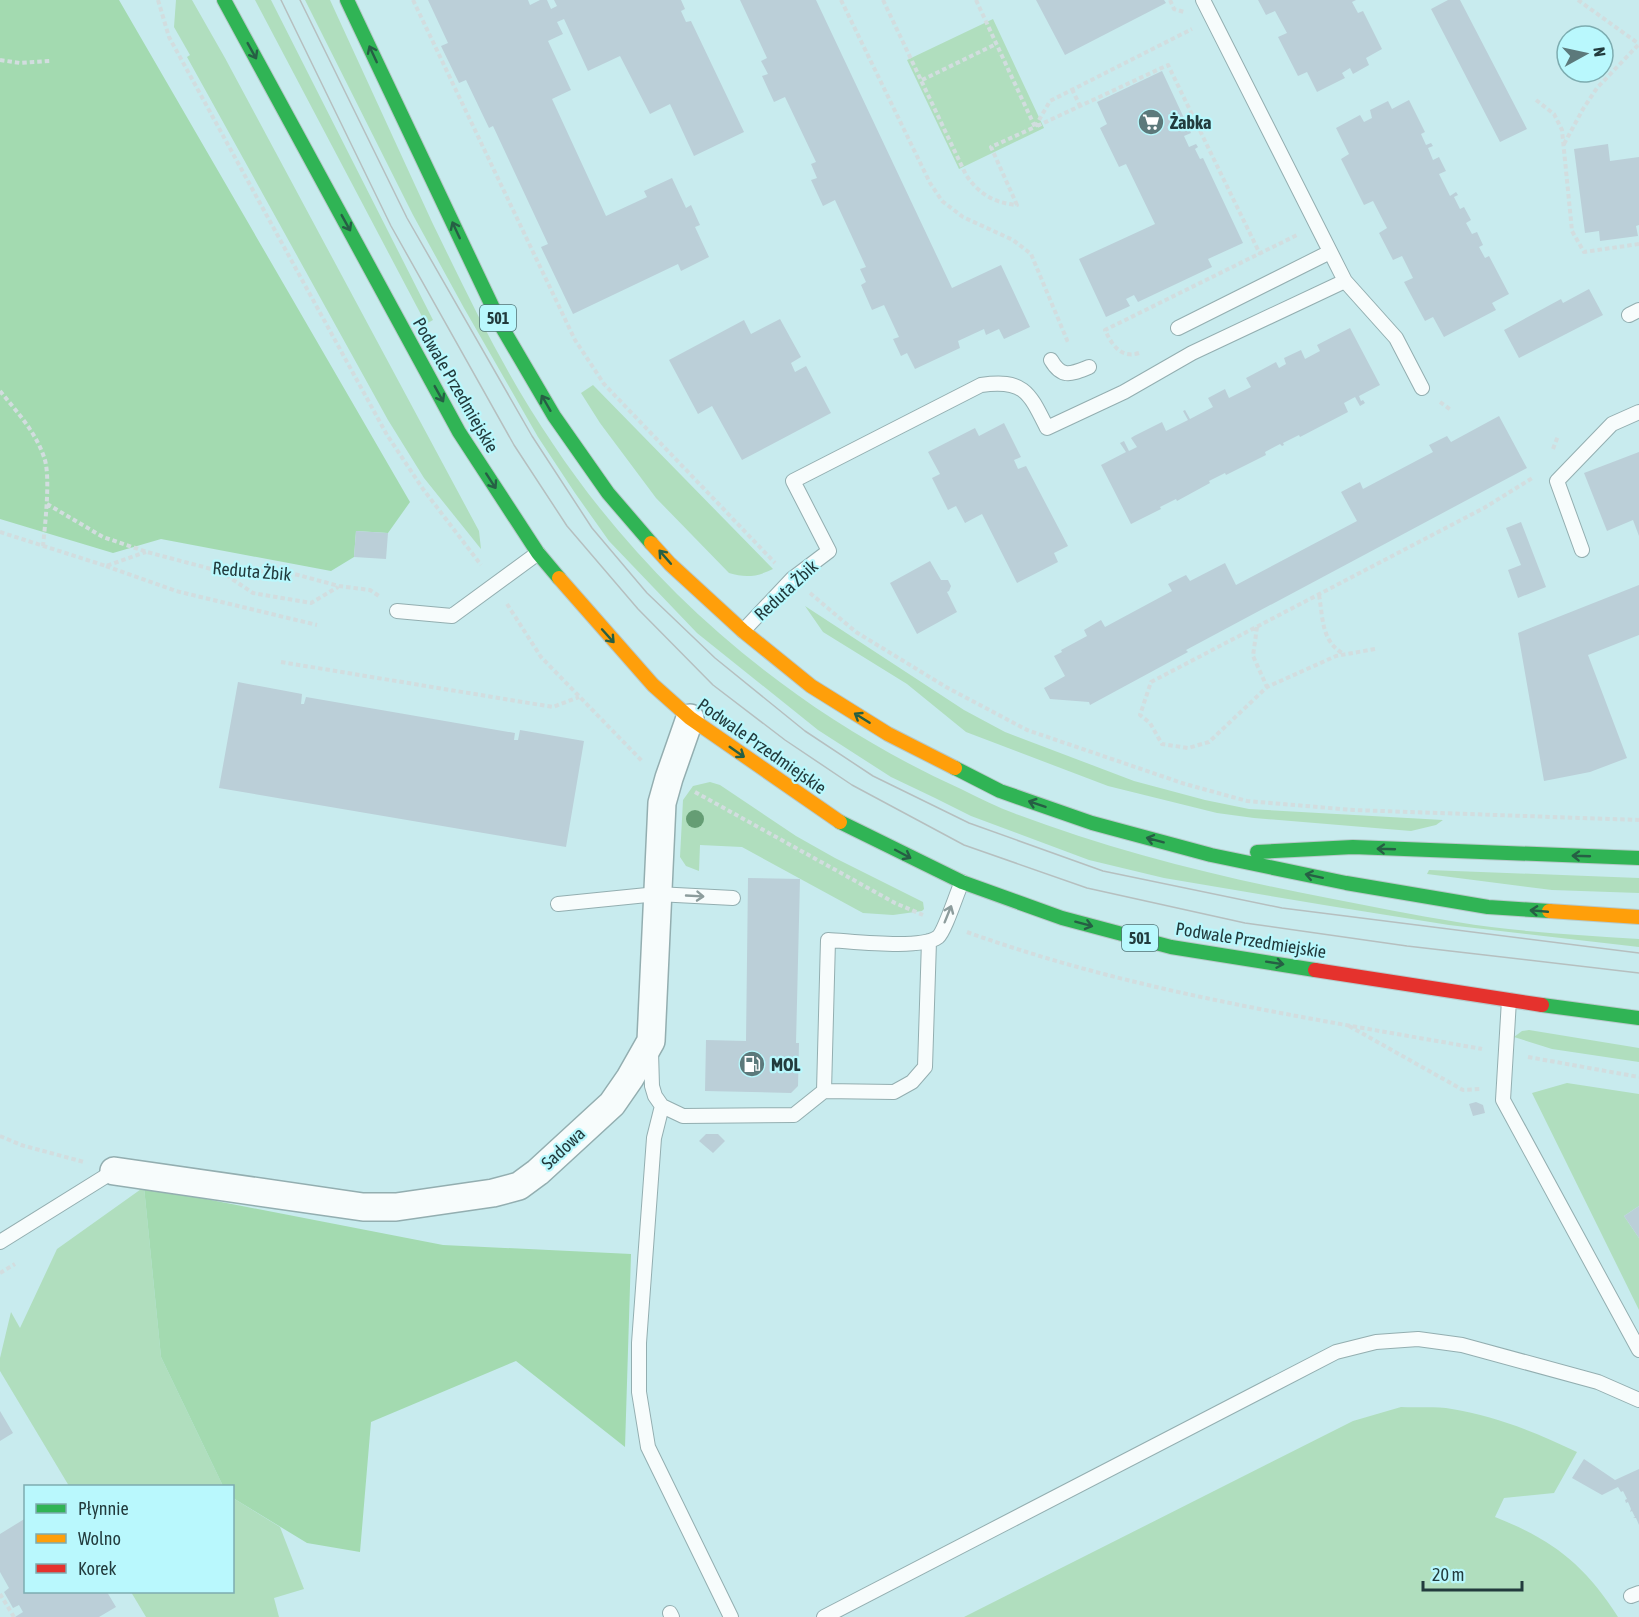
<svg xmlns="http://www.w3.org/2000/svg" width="1639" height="1617" viewBox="0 0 1639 1617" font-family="'Asap Condensed',sans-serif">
  <rect width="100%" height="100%" fill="#c8ebee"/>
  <path fill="#b0debe" d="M176 0H192L225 58 479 531 481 549 424 478 388 420 187 57 190 55 174 27Z
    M255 0H271L433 320 426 324Z
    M305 0H330C364 74 398 148 432 222 469 298 505 374 553 444 653 594 797 715 961 789 979 798 997 807 1016 814 1117 852 1223 878 1328 898 1371 906 1413 915 1457 922 1516 932 1578 935 1639 939V947L1449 925 1330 906 1164 878 1089 860 971 816 935 798 891 777 818 730 697 633 609 541 575 493 538 437 464 308 413 215Z
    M993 19 1044 128 959 169 907 60Z
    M593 385 773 569C757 577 745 578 729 573L656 498 600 423 581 393Z
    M805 606 964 710 1005 732 1134 781 1205 800 1249 809 1443 820 1436 825 1411 831 1254 818 1217 813 1108 786 966 732 907 684 823 632Z
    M710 782 720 785 796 836 835 858 923 902 924 909 922 911 893 915 863 913 742 847 700 845 699 871 686 866 680 857 683 800 693 786Z
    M1429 870 1639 878V893L1552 890 1427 874Z
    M1529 1030 1639 1048V1062L1552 1049 1514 1037 1522 1031Z
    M1567 1083 1639 1094V1206L1624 1216 1639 1238V1310L1532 1093Z
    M144 1187 161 1357 223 1486H69L0 1371V1358L11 1312 20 1328 57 1249Z
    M1401 1407C1417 1408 1436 1406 1452 1409 1496 1416 1537 1433 1577 1452L1554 1493 1504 1498 1495 1517C1553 1540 1584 1564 1618 1617H964L1353 1421Z
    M233 1498 280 1527 304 1589 274 1598 279 1617H146L131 1592H232Z"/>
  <path fill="#a3dab0" d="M0 0H119L410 502 388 533 356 531 354 557 331 571 161 539 113 553 0 519Z
    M144 1187 443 1245 631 1254 625 1447 516 1361 371 1422 360 1552 307 1543 233 1498 232 1486H223L161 1357Z"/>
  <path fill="#bbcfd8" d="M428 0H528L530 5 540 0H547L551 9 557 6 554 0H681L685 9 681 11 686 22 691 21 744 132 694 156 670 104 650 114 620 56 588 71 564 19 557 22 563 34 548 41 571 90 552 99 606 216 647 197 644 191 672 178 686 208 691 205 700 225 695 227 709 257 681 271 678 264 573 314 541 247 548 244 493 126 489 128 466 80 459 83 441 46 448 43Z
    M740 0H816L952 288 1001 265 1030 327 1004 339 999 329 986 335 984 329 958 341 960 348 915 369 907 353 901 356 893 339 899 337 884 305 872 310 861 285 866 282 860 269 866 267 835 200 823 206 811 180 817 178 811 164 816 162 785 97 774 102 762 76 768 74 761 61 767 58Z
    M1036 0H1164L1166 3 1065 55Z
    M1258 0H1356L1352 2 1358 13 1363 11 1382 49 1366 58 1369 65 1353 74 1350 68 1342 73 1345 78 1317 92 1307 72 1298 76 1278 37 1287 33 1275 11 1266 15Z
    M1448 0H1460L1527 129 1500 142 1431 9Z
    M1162 71 1191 133 1184 136 1189 147 1196 144 1198 147 1195 149 1200 159 1203 158 1243 243 1208 259 1212 267 1138 302 1134 295 1126 299 1130 306 1106 317 1079 259 1155 224 1126 164 1119 167 1100 128 1107 124 1097 102Z
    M1409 100 1425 132 1421 134 1426 145 1431 143 1433 146 1428 148 1433 160 1439 157 1446 171 1439 174 1450 196 1456 192 1458 195 1454 197 1460 209 1464 207 1471 220 1466 223 1472 234 1477 232 1483 245 1479 247 1485 258 1489 256 1509 294 1492 303 1496 310 1444 337 1433 317 1425 321 1404 282 1413 278 1402 256 1393 260 1379 233 1387 228 1373 201 1364 205 1341 159 1349 154 1336 128 1360 115 1364 122 1372 118 1370 110 1388 101 1392 109Z
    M1608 144 1610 161 1639 157V225L1636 226 1638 236 1600 241 1599 231 1585 233 1574 149Z
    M1589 289 1603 315 1519 358 1504 330 1561 299 1563 303Z
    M780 319 801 357 791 363 795 372 806 366 831 413 742 460 712 406 698 414 669 360 744 320 751 334Z
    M1350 328 1380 385 1359 396 1361 401 1363 400 1365 403 1360 406 1355 397 1344 403 1348 412 1300 437 1299 435 1283 443 1284 445 1282 446 1280 444 1265 452 1266 455 1226 475 1225 473 1209 481 1210 483 1177 501 1176 499 1160 507 1161 509 1131 524 1101 465 1126 452 1120 443 1124 441 1129 451 1137 447 1131 438 1134 436 1162 422 1166 431 1188 420 1183 411 1185 410 1190 419 1213 407 1208 398 1225 389 1229 398 1251 387 1246 378 1276 362 1279 368 1286 364 1284 358 1301 350 1305 359 1320 351 1317 345Z
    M1499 416 1527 468 1186 650 1188 652 1090 705 1089 702 1050 699 1044 688 1065 676 1054 656 1062 652 1061 650 1087 636 1084 630 1101 620 1105 627 1172 591 1168 584 1186 575 1190 581 1225 563 1236 585 1357 521 1341 492 1360 482 1363 489 1433 452 1429 445 1447 436 1451 442Z
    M1004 423 1021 457 1014 460 1018 469 1026 466 1068 546 1054 553 1058 562 1017 583 982 514 965 523 956 506 948 510 932 478 940 474 928 452 975 428 979 436Z
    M1639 452V536L1633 520 1607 531 1584 473Z
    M1521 522 1546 587 1518 598 1508 570 1521 565 1506 528Z
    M356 531 388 533 386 559 354 557Z
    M930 561 941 580H948L951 586 949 591 947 592 957 612 917 634 890 583Z
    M1639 585V635L1588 655 1627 758 1590 772 1544 781 1518 633Z
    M238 682 302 694 301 704H304L306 697 515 733 514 740H518L520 730 584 741 566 847 219 788Z
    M748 878 800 879 796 1043H799L798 1086 791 1093 705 1091 706 1040 746 1041Z
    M1476 1102 1483 1105 1485 1113 1473 1116 1469 1104Z
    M706 1134H718L725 1141 713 1153 699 1141Z
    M1639 1206V1238L1624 1216Z
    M0 1411 13 1433 0 1441Z
    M1584 1459 1615 1480 1639 1469V1525L1636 1518H1633L1635 1517 1632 1511 1630 1512 1631 1509 1628 1502 1626 1503 1625 1500 1627 1499 1623 1491 1621 1492 1618 1487 1602 1495 1572 1478Z
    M26 1518V1592H107L116 1607 99 1617H15L23 1612 19 1605 13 1608 4 1592 9 1588 0 1572V1534Z"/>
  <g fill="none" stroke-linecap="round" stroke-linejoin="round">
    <g stroke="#93aeb0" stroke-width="16">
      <path id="lane" d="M1203 0 1345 281 1396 338 1422 388
        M1629 315 1639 310
        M1178 328 1330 252
        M1051 360C1062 379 1071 374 1089 367
        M1582 550 1557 481 1612 424 1639 412
        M397 611 452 616 538 553
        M743 631 792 579 829 551 793 481 981 385C1024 379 1029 392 1047 428L1124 392 1192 353 1345 281
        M558 904 657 894 733 898
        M1509 1000 1503 1100 1639 1350
        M651 1052 652 1086 655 1096 662 1106 683 1116 794 1115 824 1091 894 1092 912 1082 925 1067 929 941
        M824 1091 828 940C851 941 921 950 938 937 945 931 957 892 962 882
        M662 1106 654 1138 639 1343V1392L648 1447 731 1617
        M0 1242 114 1171
        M1631 1596 1639 1593
        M670 1613 672 1617
        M824 1617 1336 1352 1376 1342 1418 1339 1462 1345 1598 1382 1639 1400"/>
    </g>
    <g stroke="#93aeb0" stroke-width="30">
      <path id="street" d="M114 1171 363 1207H396L493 1193 519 1186 538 1172 612 1104 630 1078 651 1041 662 803 669 778 690 718"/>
    </g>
    <g stroke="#b7c9ca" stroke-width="16">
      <path id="fast" d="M224 0 459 432 538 553 559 578
        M347 0 503 329 554 416 608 493 651 543
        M955 768 1000 791 1092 823 1211 855 1346 883 1488 907 1549 911
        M840 822 962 882 1062 918 1171 947 1315 970
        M1257 852 1353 847 1639 858
        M1542 1005 1639 1018"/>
    </g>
    <g stroke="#b7c9ca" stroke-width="16">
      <path id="slow" d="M651 543 670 564 743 631 811 686 888 734 955 768
        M559 578 653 685 690 718 840 822
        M1549 911 1639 917"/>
    </g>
    <g stroke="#b7c9ca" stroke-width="16">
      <path id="jam" d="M1315 970 1542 1005"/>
    </g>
    <path stroke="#d2dddf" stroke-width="4" stroke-dasharray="4.5 3" stroke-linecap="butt" d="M158 0 169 37 387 435 423 489 481 565
      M413 0 575 340 604 384 775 563
      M841 0 930 183 942 201 963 217 1013 240 1031 254 1067 340 1064 341
      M883 0 966 175C979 194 994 203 1017 205L991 147 1035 127 1050 101 1192 29
      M976 0 1035 127 1168 65 1260 254
      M1170 0 1174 9 1184 12
      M1578 0 1639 44
      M0 60 20 63 50 61
      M922 80 996 44
      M1072 89 1080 106
      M1536 100 1554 114 1562 130 1572 231 1584 252 1639 244
      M1564 144 1583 109 1597 88 1639 44
      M1139 353C1121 359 1112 345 1105 330L1297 235
      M0 391C17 412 35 431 44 457 51 475 45 525 43 546
      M1440 402 1451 410
      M1553 449 1558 436
      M47 504 103 537 147 552 219 571H283L339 586 370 590 379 596
      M0 532 106 566 146 552
      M106 566 176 591 317 625
      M220 571 253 593 311 603 338 587
      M810 593 856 632 946 687 1027 730 1185 784 1247 801 1353 810 1639 820
      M1319 595C1323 617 1321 642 1344 654
      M507 604 541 657 642 761
      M1257 627 1253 656 1267 687
      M1375 649 1336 656 1267 687 1209 742 1188 748 1162 744 1150 723 1140 715 1151 682 1484 508 1534 477
      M281 662 553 707 579 697
      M695 792 895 903 923 915
      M967 932C1133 992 1309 1018 1482 1049
      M1349 1026 1463 1090 1481 1089
      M1528 1057 1639 1077
      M0 1136 21 1145 84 1162
      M0 1273 15 1264
      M0 1594 14 1617"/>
    <use href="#lane" stroke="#f7fcfc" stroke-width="14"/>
    <use href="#street" stroke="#f7fcfc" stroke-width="27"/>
    <use href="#fast" stroke="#30b455" stroke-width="14"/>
    <use href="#slow" stroke="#ff9f0a" stroke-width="14"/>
    <use href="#jam" stroke="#e5322d" stroke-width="14"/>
    <path stroke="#b6bfbf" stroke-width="1.5" d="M281 0 391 226 514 445 567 526 638 609 713 685 785 740 852 785 964 845 1087 888 1245 923 1407 946 1639 973
      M300 0 407 218 532 436 592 528 647 593 715 658 805 731 873 776 969 823 1103 871 1282 908 1639 953"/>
  </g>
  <circle fill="#659d74" cx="695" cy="819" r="9"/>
  <defs><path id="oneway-shaft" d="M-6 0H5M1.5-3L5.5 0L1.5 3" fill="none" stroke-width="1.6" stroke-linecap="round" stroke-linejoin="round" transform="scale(1.5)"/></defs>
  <g stroke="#265f44">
    <use href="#oneway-shaft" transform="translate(252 51) rotate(61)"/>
    <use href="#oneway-shaft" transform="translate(373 54) rotate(-115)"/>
    <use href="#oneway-shaft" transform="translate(346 223) rotate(61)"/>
    <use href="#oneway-shaft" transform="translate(456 230) rotate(-115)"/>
    <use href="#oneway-shaft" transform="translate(439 394) rotate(61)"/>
    <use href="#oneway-shaft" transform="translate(546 403) rotate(-120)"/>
    <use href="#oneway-shaft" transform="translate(491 481) rotate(57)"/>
    <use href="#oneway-shaft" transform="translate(665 557) rotate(-131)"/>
    <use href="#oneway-shaft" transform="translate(608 636) rotate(48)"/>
    <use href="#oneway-shaft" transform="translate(862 718) rotate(-148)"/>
    <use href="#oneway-shaft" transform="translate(737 752) rotate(35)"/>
    <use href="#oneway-shaft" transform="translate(1037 804) rotate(-161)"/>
    <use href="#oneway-shaft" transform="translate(1155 840) rotate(-165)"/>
    <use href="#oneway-shaft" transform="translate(1386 849) rotate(-178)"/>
    <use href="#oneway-shaft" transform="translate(903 854) rotate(28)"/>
    <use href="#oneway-shaft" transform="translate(1581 856) rotate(-178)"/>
    <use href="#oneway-shaft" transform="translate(1314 876) rotate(-168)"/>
    <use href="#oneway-shaft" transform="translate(1539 911) rotate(-175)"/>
    <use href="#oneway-shaft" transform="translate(1084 924) rotate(15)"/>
    <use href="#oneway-shaft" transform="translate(1275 963) rotate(9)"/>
  </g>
  <g stroke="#8c9c9c">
    <use href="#oneway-shaft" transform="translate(695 896) rotate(3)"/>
    <use href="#oneway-shaft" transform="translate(948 914) rotate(-68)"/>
  </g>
  <defs>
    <g id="supermarket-disc" transform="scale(1.35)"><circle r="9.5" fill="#5c797b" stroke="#b9f8fd"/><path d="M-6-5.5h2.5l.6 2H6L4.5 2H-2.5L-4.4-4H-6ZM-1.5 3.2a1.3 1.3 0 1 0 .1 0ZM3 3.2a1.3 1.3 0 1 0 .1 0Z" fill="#fff"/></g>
    <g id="fuel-disc" transform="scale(1.35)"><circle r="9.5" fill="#5c797b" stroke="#b9f8fd"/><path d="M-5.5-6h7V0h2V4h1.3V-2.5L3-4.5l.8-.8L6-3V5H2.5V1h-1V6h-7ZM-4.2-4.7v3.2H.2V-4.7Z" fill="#fff"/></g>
  </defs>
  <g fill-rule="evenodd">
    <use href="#supermarket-disc" x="1151" y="122"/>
    <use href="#fuel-disc" x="752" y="1064"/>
  </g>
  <g text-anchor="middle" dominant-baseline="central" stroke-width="4.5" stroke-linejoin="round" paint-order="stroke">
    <g fill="#b9f8fd" stroke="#4f7477" stroke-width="1.5">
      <rect x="480" y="305" width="36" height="26" rx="4.5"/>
      <rect x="1122" y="925" width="36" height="26" rx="4.5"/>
    </g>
    <g font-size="16" font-weight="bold" fill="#223b3d">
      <text x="498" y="318">501</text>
      <text x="1140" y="938">501</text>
    </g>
    <g font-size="18" font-weight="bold" fill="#223b3d" stroke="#b9f8fd" text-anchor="start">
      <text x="1170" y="122">Żabka</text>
      <text x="771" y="1064">MOL</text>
    </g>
    <g font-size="18" fill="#223b3d" stroke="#b9f8fd">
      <text transform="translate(456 385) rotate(60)">Podwale Przedmiejskie</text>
      <text transform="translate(252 571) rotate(5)">Reduta Żbik</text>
      <text transform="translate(786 590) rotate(-43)">Reduta Żbik</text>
      <text transform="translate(762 746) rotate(35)">Podwale Przedmiejskie</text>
      <text transform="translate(1251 940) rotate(9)">Podwale Przedmiejskie</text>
      <text transform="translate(563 1148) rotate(-43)">Sadowa</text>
    </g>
  </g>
  <rect x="24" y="1485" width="210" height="108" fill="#b9f8fd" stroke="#7dacb0" stroke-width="1.5"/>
  <rect x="36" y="1504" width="30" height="9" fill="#30b455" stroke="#7dacb0" stroke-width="1.5"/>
  <text x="78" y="1515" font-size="18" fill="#223b3d">Płynnie</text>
  <rect x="36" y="1534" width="30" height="9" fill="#ff9f0a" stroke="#7dacb0" stroke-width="1.5"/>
  <text x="78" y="1545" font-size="18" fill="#223b3d">Wolno</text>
  <rect x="36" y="1564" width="30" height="9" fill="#e5322d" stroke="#7dacb0" stroke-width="1.5"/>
  <text x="78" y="1575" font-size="18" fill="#223b3d">Korek</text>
  <g transform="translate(1585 54) rotate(82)"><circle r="28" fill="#b9f8fd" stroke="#7dacb0" stroke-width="1.5"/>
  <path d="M0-4.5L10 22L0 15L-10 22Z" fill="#5c797b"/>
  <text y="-9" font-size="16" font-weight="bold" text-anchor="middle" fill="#223b3d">N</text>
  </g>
  <path d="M1423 1581v9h99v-9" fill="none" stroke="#223b3d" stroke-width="3"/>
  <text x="1432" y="1581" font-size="18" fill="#223b3d" stroke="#b9f8fd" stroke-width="4.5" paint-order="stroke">20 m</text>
</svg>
